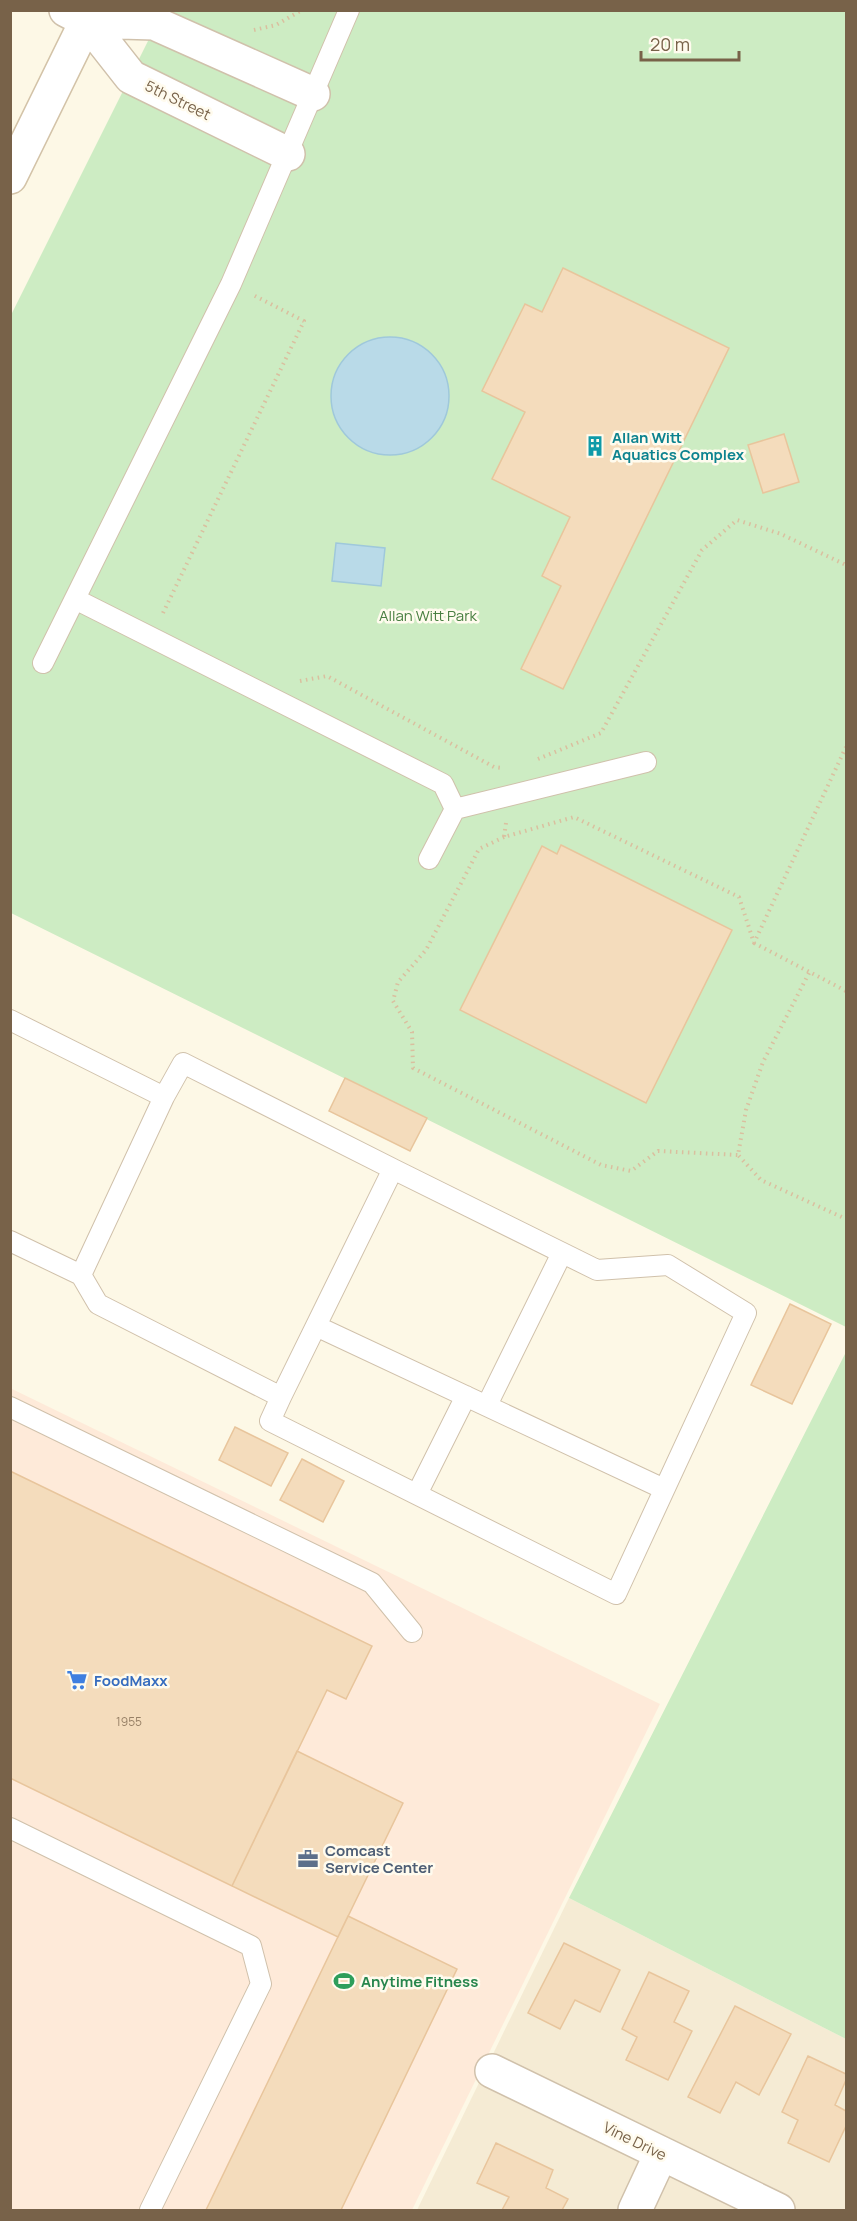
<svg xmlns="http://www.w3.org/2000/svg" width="857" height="2221" viewBox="0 0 857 2221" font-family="Manrope,sans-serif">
  <rect width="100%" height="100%" fill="#fdf8e6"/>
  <path fill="#f5ebd4" d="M569 1898 846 2039V2210H417Z"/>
  <path fill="#feead9" d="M10 1388 660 1704 412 2210H11Z"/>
  <path fill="#cdecc3" d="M163 11H846V1327L11 913 10 317Z
    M846 1352V2039L569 1898Z"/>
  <path fill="#b9dae8" stroke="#9fc8db" stroke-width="1.5" d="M331 396a59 59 0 1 1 118 0a59 59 0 1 1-118 0Z
    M336 543 385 548 381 586 332 581Z"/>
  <path fill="#f4dcbc" stroke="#e8c59c" stroke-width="1.5" d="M563 268 729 348 563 689 521 669 561 586 542 576 570 517 492 479 525 412 482 391 525 304 542 312Z
    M784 434 799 482 763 493 748 445Z
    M561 845 732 930 646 1103 460 1010 542 846 557 854Z
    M345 1078 427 1118 410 1151 329 1111Z
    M790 1304 831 1324 792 1404 751 1385Z
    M235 1427 288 1453 271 1486 219 1460Z
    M302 1459 344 1481 323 1522 280 1500Z
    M10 1471 372 1646 346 1699 327 1690 232 1886 10 1778Z
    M297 1751 403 1803 338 1937 232 1886Z
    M348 1916 457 1969 341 2210H206Z
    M564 1943 620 1970 600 2012 575 2000 560 2029 528 2013Z
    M649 1972 689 1991 674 2022 692 2031 668 2080 626 2060 637 2037 622 2029Z
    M735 2006 791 2034 759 2095 736 2082 720 2113 688 2097Z
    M808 2056 846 2074V2080L835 2105 846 2111V2126L829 2162 788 2143 798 2120 782 2112Z
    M496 2143 553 2170 546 2188 568 2199 562 2210H502L509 2197 477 2183Z"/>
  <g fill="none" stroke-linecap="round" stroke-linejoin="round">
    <g stroke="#d0c1ab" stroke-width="22">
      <path id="service" d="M75 599 443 784 455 809 429 859
        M43 663 231 284 349 10
        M455 809 646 762
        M10 1020 164 1097 81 1275 10 1241
        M81 1275 98 1304 281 1397 393 1169 183 1063 164 1097
        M316 1326 664 1489
        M281 1397 270 1421 616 1594 746 1313 668 1265 597 1270 393 1169
        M487 1405 562 1253
        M10 1407 372 1583 412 1632
        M417 1494 466 1396
        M10 1828 251 1946 261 1984 150 2210"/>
    </g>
    <g stroke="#d0c1ab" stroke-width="36">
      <path id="minor" d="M87 21 131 77 288 154
        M87 21 154 23 313 94
        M492 2071 778 2210
        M635 2210 661 2154"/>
    </g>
    <g stroke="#d0c1ab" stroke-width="36">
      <path id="tertiary" d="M66 10 87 21"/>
    </g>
    <g stroke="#d3c3a8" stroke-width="36">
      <path id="secondary" d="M10 177 92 10"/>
    </g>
    <path stroke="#dabf9f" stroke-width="4" stroke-dasharray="1.5 4.5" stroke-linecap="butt" d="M254 30 276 25 302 10
      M163 613 304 321 253 295
      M300 681 327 676 494 767 502 768
      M538 759 601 733 702 550 737 520 781 534 846 565
      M506 823 504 837 574 817 739 897 754 943 846 747
      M504 837 479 849 426 950 398 982 393 1001 412 1032 413 1068 601 1165 631 1171 658 1151 738 1155
      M754 943 846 991
      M809 973 763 1062 746 1110 738 1155 761 1180 846 1219"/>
    <use href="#service" stroke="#fff" stroke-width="20"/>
    <use href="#minor" stroke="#fff" stroke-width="33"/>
    <use href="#tertiary" stroke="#fff" stroke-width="33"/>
    <use href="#secondary" stroke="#fff" stroke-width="33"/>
  </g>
  <defs>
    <g id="building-bare" transform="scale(1.62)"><path d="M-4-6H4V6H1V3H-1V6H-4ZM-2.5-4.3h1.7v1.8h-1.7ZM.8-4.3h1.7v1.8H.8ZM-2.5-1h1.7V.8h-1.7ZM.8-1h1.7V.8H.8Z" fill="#0f9aa8" stroke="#fffbee" stroke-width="2.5" paint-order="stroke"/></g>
    <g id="supermarket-bare" transform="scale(1.62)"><path d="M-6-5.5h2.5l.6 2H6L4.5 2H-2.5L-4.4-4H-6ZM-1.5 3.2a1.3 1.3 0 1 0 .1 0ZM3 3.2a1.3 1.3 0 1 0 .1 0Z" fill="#3f7fe0" stroke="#fffbee" stroke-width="2.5" paint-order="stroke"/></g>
    <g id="office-bare" transform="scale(1.62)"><path d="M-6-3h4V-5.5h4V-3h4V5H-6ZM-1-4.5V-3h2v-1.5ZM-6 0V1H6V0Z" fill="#5c6f8a" stroke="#fffbee" stroke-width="2.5" paint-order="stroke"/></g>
    <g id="stadium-bare" transform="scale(1.62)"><path d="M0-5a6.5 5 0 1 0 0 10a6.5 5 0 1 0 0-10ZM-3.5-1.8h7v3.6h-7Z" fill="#2e9e5b" stroke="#fffbee" stroke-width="2.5" paint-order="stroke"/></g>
  </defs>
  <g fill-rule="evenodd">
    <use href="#building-bare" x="595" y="446"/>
    <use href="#supermarket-bare" x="77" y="1680"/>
    <use href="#office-bare" x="308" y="1859"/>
    <use href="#stadium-bare" x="344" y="1981"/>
  </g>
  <g text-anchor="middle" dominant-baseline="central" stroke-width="5" stroke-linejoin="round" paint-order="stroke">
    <g font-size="12" fill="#978066">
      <text x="129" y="1721">1955</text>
    </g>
    <g font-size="15" fill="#786249" stroke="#fffbee">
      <text transform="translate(178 100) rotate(26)">5th Street</text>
      <text transform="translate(635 2141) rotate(26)">Vine Drive</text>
    </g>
    <g font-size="15" font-weight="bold" fill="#0d838f" stroke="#fffbee" text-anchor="start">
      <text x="612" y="437">Allan Witt<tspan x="612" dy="17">Aquatics Complex</tspan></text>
    </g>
    <g font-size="15" fill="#497f41" stroke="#fffbee">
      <text x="428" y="615">Allan Witt Park</text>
    </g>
    <g font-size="15" font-weight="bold" fill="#366cbe" stroke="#fffbee" text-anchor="start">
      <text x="94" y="1680">FoodMaxx</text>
    </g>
    <g font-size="15" font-weight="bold" fill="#4e5e75" stroke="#fffbee" text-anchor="start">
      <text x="325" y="1850">Comcast<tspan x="325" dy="17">Service Center</tspan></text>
    </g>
    <g font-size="15" font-weight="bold" fill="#27864d" stroke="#fffbee" text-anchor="start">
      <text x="361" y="1981">Anytime Fitness</text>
    </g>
  </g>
  <rect width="857" height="2221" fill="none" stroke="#786249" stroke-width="24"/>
  <path d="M641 51v9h98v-9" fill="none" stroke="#786249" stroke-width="3"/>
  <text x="650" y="51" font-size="18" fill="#786249" stroke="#fffbee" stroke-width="4.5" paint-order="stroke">20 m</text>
</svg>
